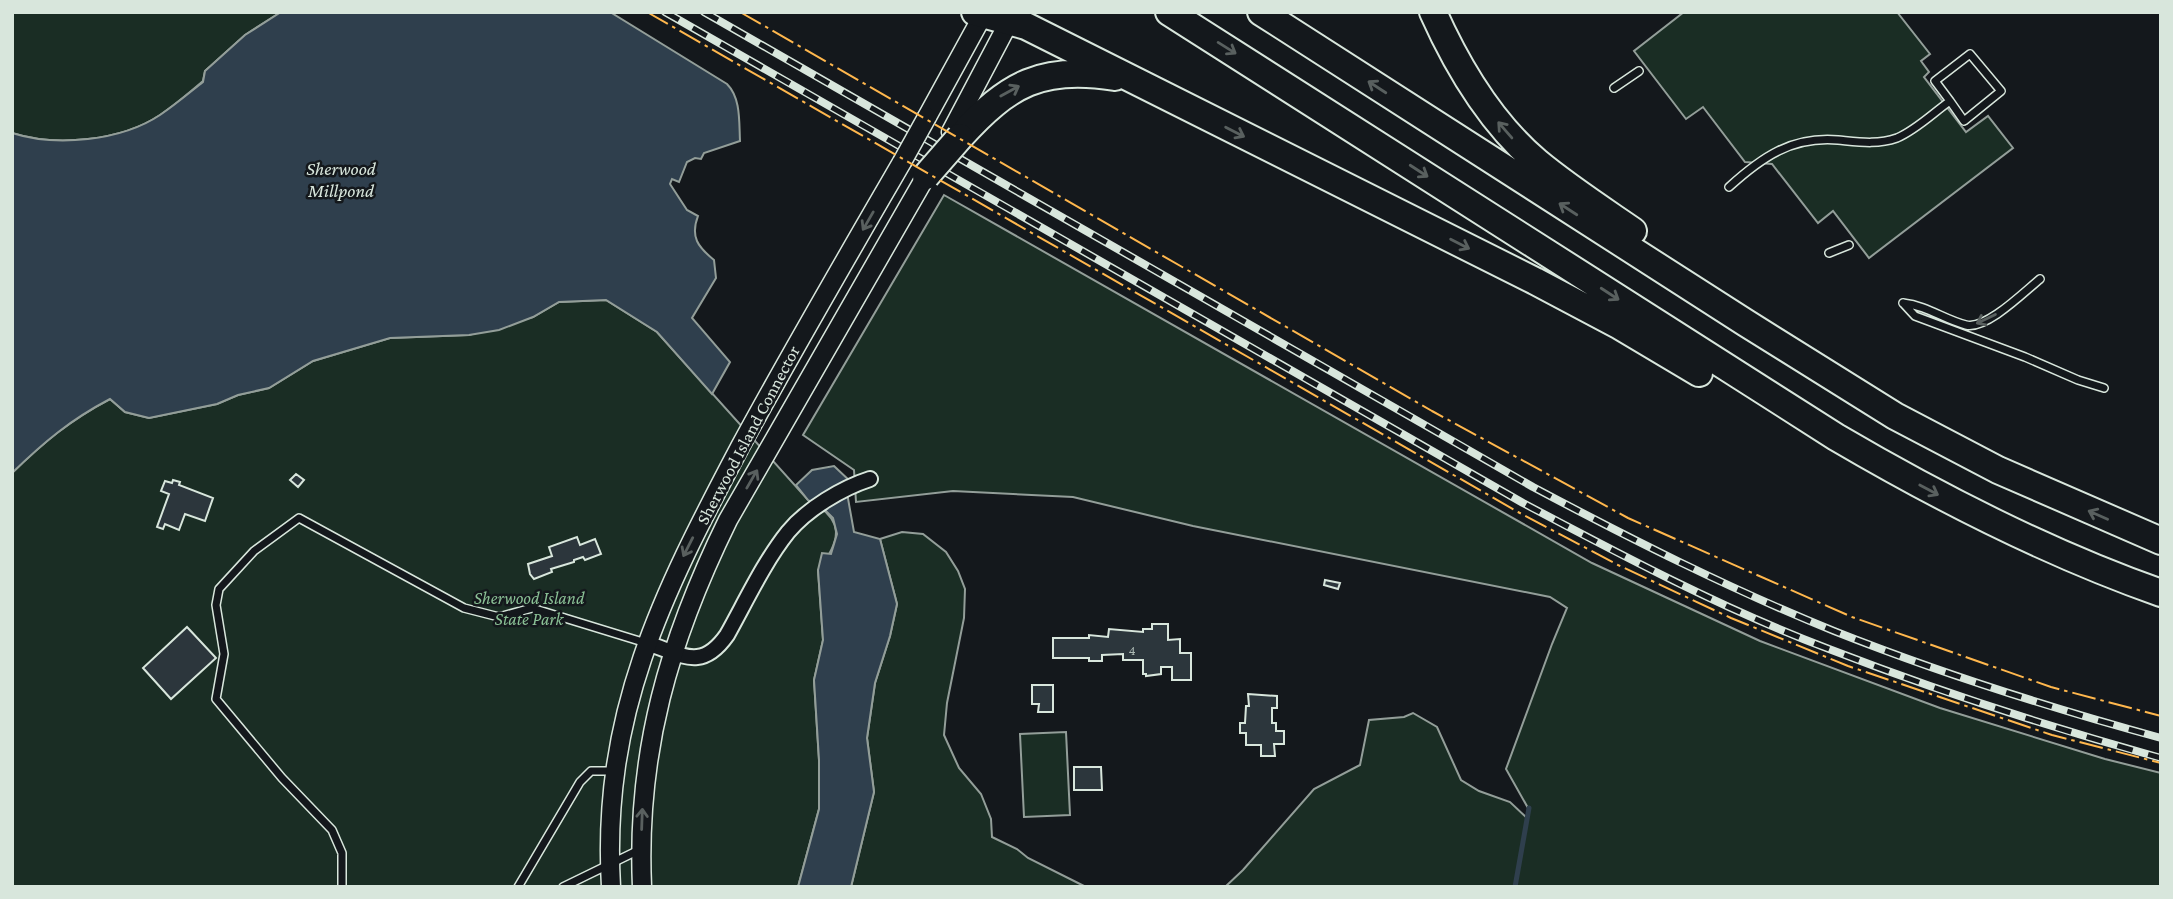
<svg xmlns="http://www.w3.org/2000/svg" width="2173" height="899" viewBox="0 0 2173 899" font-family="'Crimson Pro',serif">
  <rect width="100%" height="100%" fill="#14181c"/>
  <path fill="#1a2d24" stroke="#939e99" stroke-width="2" d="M12 12H281L245 35 205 71 203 81C189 93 175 105 160 115 121 141 56 147 12 133Z
    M1684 12H1897L1930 54 1921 61 1929 72 1924 77 1966 132 1988 116 2013 148 1869 258 1833 211 1818 223 1772 164 1745 162 1703 107 1686 119 1634 51Z
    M944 195 1592 563 1760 641 1940 708 2105 759 2161 773V887H1225L1243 870 1314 789 1360 765 1369 720 1404 717 1413 713 1437 727 1461 780 1479 791 1510 802 1527 818 1528 808 1506 769 1552 644 1567 608 1550 597 1193 526 1073 497 953 491 856 502 854 470 803 435Z
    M606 300 657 332 808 500C845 519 842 540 818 570L823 640 814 680 819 760V809L798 887H12V473C44 442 70 420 110 399L125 412 149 418 217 404 238 395 269 388 313 361 390 338 469 335 533 317 559 302Z
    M902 532 923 534 946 552 958 571 965 589 964 618 947 703 944 735 959 768 981 794 991 819 992 837 1017 849 1028 858 1086 887H851L874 792 867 738 875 683 890 636 897 604 880 539Z
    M1066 732 1070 815 1024 817 1020 734Z"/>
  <path fill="#2f3f4d" stroke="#939e99" stroke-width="2" d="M281 12H610L727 84C741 98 739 122 740 141L704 153 701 159 695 158 687 162 679 182 672 179 670 184 687 210 698 216C690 237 698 247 714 260L716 278 692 318 730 362 712 394 657 332 606 300 559 302 533 317 499 330 469 335 390 338 313 361 269 388 238 395 217 404 149 418 125 412 110 399C70 420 44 442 12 473V133C56 147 121 141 160 115 175 105 189 93 203 82L205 71 245 35Z
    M834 466 852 483 847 493 854 532 880 539 897 604 890 636 875 683 867 738 874 792 851 887H798L819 809V760L814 680 823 640 818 570 822 553 831 554 837 534 833 518 824 509 808 500 796 485 812 470Z"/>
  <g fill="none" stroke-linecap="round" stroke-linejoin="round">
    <path stroke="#2f3f4d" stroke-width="5" d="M1515 887 1529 808"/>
  </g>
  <path fill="#2c363c" stroke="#d8e6dc" stroke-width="2" d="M296 474 304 480 298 487 290 480Z
    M173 480 180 482 179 485 213 498 205 521 185 514 179 530 165 524 163 529 157 527 169 494 161 491 165 481 172 483Z
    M577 537 580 545 595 539 601 554 585 560 583 557 574 560V562L551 569 552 572 534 579 530 574 528 564 552 556 549 547Z
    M1325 580 1340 583 1338 589 1324 585Z
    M1152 624H1168V640L1180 639V653H1191V680H1172V667H1161V674L1146 676V674H1143V660H1123V654L1102 655V661H1089V658H1053V638H1089V635L1108 637 1109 629 1143 632V629H1152Z
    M187 627 216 658 171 699 143 668Z
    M1032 685H1053V712H1038L1039 704H1032Z
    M1248 694 1277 696V708H1272V723H1276V731H1284V744H1274L1275 756H1261V745H1246V733H1240V723H1245L1246 706H1249Z
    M1074 767H1101L1102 790H1074Z"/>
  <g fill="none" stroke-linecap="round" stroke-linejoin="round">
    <g stroke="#d8e6dc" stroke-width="10">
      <path id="service" d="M1614 88 1639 71
        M1729 187C1762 157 1792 136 1838 140 1859 142 1877 145 1897 138 1916 130 1933 113 1950 101L1964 121 2001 91 1970 54 1935 81 1950 101
        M1829 253 1849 245
        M1903 303 1915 316 2025 357 2078 380 2104 388
        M1903 303C1928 306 1943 319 1966 325 1986 330 2024 292 2040 279
        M342 887V853L332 830 282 778 216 699 224 654 216 605 219 589 254 551 299 518 464 608 499 617 532 608 646 643
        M518 887 580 782 591 771H614
        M563 887 641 849"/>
    </g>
    <g stroke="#d8e6dc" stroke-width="18">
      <path id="minor" d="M646 643C682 654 701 672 727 635 746 601 764 562 788 532 807 509 842 488 870 479"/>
    </g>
    <g stroke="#d8e6dc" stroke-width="21">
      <path id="tertiary" d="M927 117 983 15
        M951 132 1009 22
        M611 887C601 714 662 595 740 447 792 351 847 257 902 162
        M642 887C636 752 669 640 728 520L926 176"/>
    </g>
    <g stroke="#d8e6dc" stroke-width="30">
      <path id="motorway" d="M975 12 1026 26 1535 281 1620 326 1699 373
        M1169 12 1836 437C1940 498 2047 553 2161 593
        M1261 12 1746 323 1895 416 1998 470 2161 541
        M1433 12C1458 68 1490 122 1537 162 1567 187 1601 209 1633 231
        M960 137C1008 84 1042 65 1115 77"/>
    </g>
    <use href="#service" stroke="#14181c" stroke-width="7"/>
    <use href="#minor" stroke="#14181c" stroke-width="14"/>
    <use href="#tertiary" stroke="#14181c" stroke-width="18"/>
    <use href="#motorway" stroke="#14181c" stroke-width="26"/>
    <g stroke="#d8e6dc" stroke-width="8">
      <path id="rail" d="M665 12 1523 503C1623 556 1723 609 1829 649 1938 691 2049 727 2161 758
        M704 12 1533 487C1631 539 1730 589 1834 631 1940 673 2051 708 2161 738"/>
    </g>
    <use href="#rail" stroke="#14181c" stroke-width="5" stroke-dasharray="16" stroke-linecap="butt"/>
    <g stroke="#d8e6dc" stroke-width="21" stroke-linecap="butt">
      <path id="tertiary-bridge" d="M902 162 927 117"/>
    </g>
    <g stroke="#d8e6dc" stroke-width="30" stroke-linecap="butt">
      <path id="motorway-bridge" d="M926 176 960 137"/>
    </g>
    <use href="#tertiary-bridge" stroke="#14181c" stroke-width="18"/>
    <use href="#motorway-bridge" stroke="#14181c" stroke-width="26"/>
    <path stroke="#ffb74d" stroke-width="2" stroke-dasharray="24 5 3.5 5" stroke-linecap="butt" d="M647 12 1518 512 1618 565 1731 618 1848 666 2052 735 2161 763
      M740 12 1432 411 1628 518 1852 617 2051 687 2161 716"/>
  </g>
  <defs><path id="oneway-shaft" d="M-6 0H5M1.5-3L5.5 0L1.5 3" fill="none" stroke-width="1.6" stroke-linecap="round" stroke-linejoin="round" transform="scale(1.75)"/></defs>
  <g stroke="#59605f">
    <use href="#oneway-shaft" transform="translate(1227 48) rotate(32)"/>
    <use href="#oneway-shaft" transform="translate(1377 87) rotate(-147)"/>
    <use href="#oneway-shaft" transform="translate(1010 91) rotate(-29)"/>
    <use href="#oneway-shaft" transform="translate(1505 130) rotate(-131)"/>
    <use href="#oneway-shaft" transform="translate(1235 132) rotate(27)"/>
    <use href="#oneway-shaft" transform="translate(1419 171) rotate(33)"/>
    <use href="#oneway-shaft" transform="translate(1568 209) rotate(-147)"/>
    <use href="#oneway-shaft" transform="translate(868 221) rotate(120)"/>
    <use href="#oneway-shaft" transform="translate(1460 244) rotate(27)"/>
    <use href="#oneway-shaft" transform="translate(1610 294) rotate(33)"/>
    <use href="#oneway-shaft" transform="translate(1986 319) rotate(154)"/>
    <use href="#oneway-shaft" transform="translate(752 479) rotate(-60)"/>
    <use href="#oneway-shaft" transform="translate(1929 490) rotate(28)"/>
    <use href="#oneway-shaft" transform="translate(2098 515) rotate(-156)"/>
    <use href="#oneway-shaft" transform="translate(688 547) rotate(117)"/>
    <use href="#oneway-shaft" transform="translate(642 819) rotate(-88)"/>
  </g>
  <g text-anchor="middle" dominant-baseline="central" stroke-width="5" stroke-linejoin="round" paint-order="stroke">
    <g font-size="14" fill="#adbab4">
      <text x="1132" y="650">4</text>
    </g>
    <g font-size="18" fill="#d8e6dc" stroke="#14181c">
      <text transform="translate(748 435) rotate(-62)">Sherwood Island Connector</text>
    </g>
    <g font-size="18" font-style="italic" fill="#8ac095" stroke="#14181c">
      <text x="529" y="598">Sherwood Island<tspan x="529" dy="21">State Park</tspan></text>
    </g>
    <g font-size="19" font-style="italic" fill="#d8e6dc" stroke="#14181c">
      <text x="341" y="168">Sherwood<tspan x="341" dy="22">Millpond</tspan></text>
    </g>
  </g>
  <rect width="2173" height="899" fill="none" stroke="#d8e6dc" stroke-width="28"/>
</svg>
